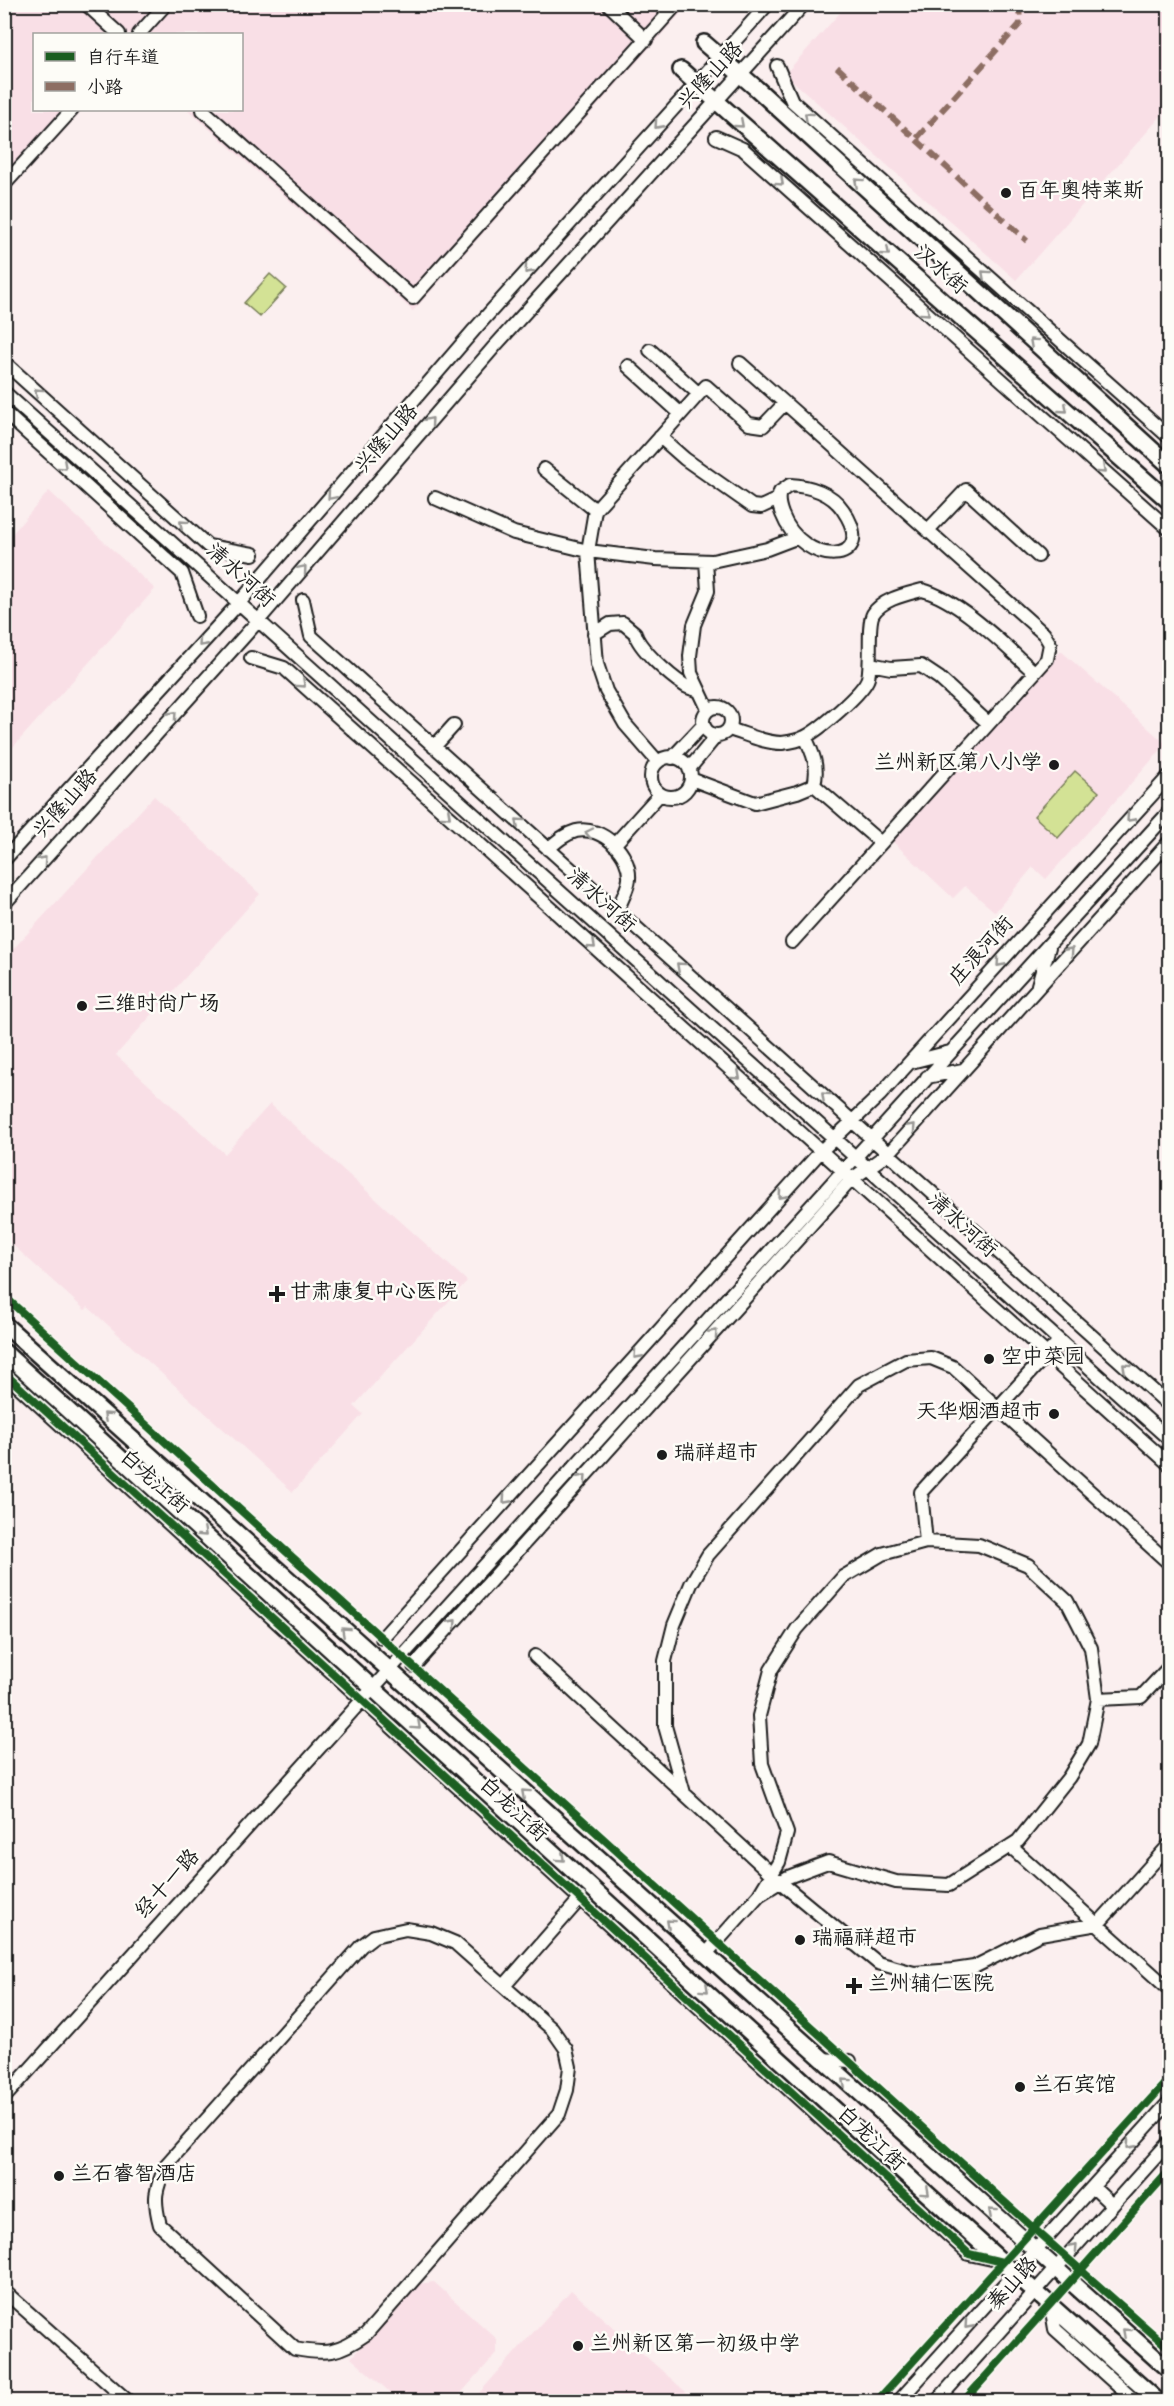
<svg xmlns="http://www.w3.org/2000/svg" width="1174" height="2406" viewBox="0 0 1174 2406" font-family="Dekko,'LXGW WenKai TC',sans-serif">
  <rect width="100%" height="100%" fill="#fbefef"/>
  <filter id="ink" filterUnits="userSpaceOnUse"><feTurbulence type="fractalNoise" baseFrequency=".0167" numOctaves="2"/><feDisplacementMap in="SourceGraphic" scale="12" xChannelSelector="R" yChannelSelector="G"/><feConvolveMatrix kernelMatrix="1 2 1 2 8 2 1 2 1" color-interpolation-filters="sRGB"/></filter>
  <g filter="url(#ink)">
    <path fill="#f9dfe6" d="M5 5H688L413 311 188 110H242V34H34V110H83L5 196Z
      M847 5H1169V107L1016 280 785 74Z
      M49 491 155 589 5 756V542Z
      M1061 651 1166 744 1046 879 1033 867 995 912 965 886 953 898 891 840 942 786Z
      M154 796 260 894 116 1055 225 1154 270 1104 467 1281 354 1406 363 1414 293 1492 88 1307 85 1310 5 1238V958Z
      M434 2282 497 2339V2353L454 2401H400L351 2358 417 2284Z
      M571 2290 696 2401H472Z"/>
    <path fill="#d3e295" stroke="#787f58" stroke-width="1.5" d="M270 274 286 288 260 317 244 303Z
      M1075 771 1099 792 1058 838 1034 816Z"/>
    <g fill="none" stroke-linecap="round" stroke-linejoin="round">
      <g stroke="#1c1c1c" stroke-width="16">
        <path id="minor" d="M86 4 119 34
          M608 4 646 40
          M659 4 669 13
          M139 34 166 4
          M777 66 792 101 1170 438
          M203 110 413 298 677 4
          M716 137 743 149 1170 530
          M4 185 72 110
          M650 350 699 394
          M4 362 208 546 253 554
          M740 363 1044 634 1050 644 1047 659 792 942
          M628 366 681 414
          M4 392 1170 1440
          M4 412 182 573 197 616
          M660 437 685 459 752 506 761 507 778 499
          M544 469 595 510
          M790 485C810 486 832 493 843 510 881 566 803 569 782 514 779 506 777 499 780 492Z
          M435 498 514 533 588 551 655 559 712 561 767 549 796 538
          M928 530 966 490 1038 556
          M706 561 708 591 694 625 690 656 691 673 708 709
          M303 600 311 636 1170 1406
          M594 634 610 624 623 623 635 633C638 648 670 676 684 685 688 688 693 689 697 690
          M251 658 284 668 1170 1465
          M870 664 891 668 921 666 939 678 988 723
          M703 721a14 14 0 1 1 28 0a14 14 0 1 1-28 0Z
          M729 729C746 734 764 743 782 743 790 742 798 741 805 737 819 730 864 692 868 678 872 661 867 625 873 614 882 599 907 594 922 590 960 600 1005 646 1034 672
          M805 737C813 753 819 767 814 785
          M434 747 454 725
          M651 777a20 20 0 1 1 40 0a20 20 0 1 1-40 0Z
          M672 758 703 725
          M658 762 625 724 606 691 597 664 588 551 595 510 706 386 749 424 763 426 785 403
          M689 769 717 735
          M691 779 755 803 797 792 814 785
          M814 785 881 843
          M614 845 660 794
          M548 849C557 841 565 834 576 831 602 825 631 854 629 879 628 889 621 901 617 911
          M4 860 239 603 474 330 768 4
          M4 904 258 621 494 347 804 4
          M1038 985 1049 947
          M911 1062 950 1052
          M927 1077 963 1070
          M4 1373 969 2254 1001 2261
          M926 1542 921 1492 1059 1341
          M382 1638 821 1151 880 1095 1170 775
          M535 1656 780 1882 878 1963 914 1973 954 1970 974 1967 1040 1934 1098 1924 1170 1844
          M414 1666 852 1179 889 1153 1170 841
          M1098 1699 1141 1697 1170 1666
          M684 1793 665 1726V1661L674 1625 691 1584 708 1555 859 1385 906 1360 931 1358 953 1367 1170 1564
          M1010 1846 1170 1990
          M406 1929 431 1933 455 1943 552 2029 566 2049 570 2067 567 2090 559 2114 366 2334C339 2353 327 2355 295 2349L160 2225C153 2198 155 2191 166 2165L361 1946 374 1936Z
          M705 1955 759 1895 779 1862 787 1833 762 1764 759 1716 771 1670 797 1629 843 1577 882 1554 926 1542 979 1545 1028 1565 1067 1601 1091 1648 1098 1699 1089 1744 1069 1777 1018 1841 949 1885 896 1882 828 1862 788 1877 759 1895
          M504 1986 581 1898
          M821 2059 850 2061
          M4 2098 374 1687 1170 811
          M1093 2187 1112 2205
          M4 2291 129 2402
          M1051 2305 1055 2329 1136 2402
          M898 2402 1170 2101
          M936 2402 1170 2141"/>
      </g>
      <g stroke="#1c1c1c" stroke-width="20">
        <path id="major" d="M704 43 756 88 1170 466
          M681 70 1170 502
          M4 1324 1170 2371
          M4 1352 1002 2262 1159 2402"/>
      </g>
      <use href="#minor" stroke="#fdfcf7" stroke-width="12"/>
      <use href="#major" stroke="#fdfcf7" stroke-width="15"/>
      <path stroke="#8d6e63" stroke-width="6" stroke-dasharray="12 6" stroke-linecap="butt" d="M837 67 1027 241
        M917 138 1020 24 1019 4"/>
      <g stroke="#fdfcf7" stroke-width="11">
        <path id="cycleway" d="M4 1296 1032 2227 1170 2349
          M4 1373 969 2254 1002 2262
          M876 2402 1170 2078
          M963 2402 1170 2170"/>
      </g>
      <use href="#cycleway" stroke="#1b5e20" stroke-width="8"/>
    </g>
    <defs><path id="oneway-chevron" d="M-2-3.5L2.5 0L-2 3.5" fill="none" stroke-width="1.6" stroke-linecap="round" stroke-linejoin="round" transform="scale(1.5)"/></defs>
    <g stroke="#989794">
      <use href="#oneway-chevron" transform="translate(808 116) rotate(-138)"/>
      <use href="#oneway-chevron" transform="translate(740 124) rotate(41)"/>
      <use href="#oneway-chevron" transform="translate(658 125) rotate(132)"/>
      <use href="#oneway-chevron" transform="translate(780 182) rotate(42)"/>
      <use href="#oneway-chevron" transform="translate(858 182) rotate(-138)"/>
      <use href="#oneway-chevron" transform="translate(886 252) rotate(41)"/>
      <use href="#oneway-chevron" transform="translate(528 270) rotate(132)"/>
      <use href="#oneway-chevron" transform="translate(985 274) rotate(-138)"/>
      <use href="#oneway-chevron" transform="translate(926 312) rotate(42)"/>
      <use href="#oneway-chevron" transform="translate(1033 342) rotate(-138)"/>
      <use href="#oneway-chevron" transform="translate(38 392) rotate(-138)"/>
      <use href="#oneway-chevron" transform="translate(1064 409) rotate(41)"/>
      <use href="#oneway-chevron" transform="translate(430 421) rotate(-49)"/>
      <use href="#oneway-chevron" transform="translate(63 466) rotate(42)"/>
      <use href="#oneway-chevron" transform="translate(1102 470) rotate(42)"/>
      <use href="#oneway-chevron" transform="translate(331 496) rotate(131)"/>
      <use href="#oneway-chevron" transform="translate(183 524) rotate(-138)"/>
      <use href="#oneway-chevron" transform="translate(303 569) rotate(-49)"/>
      <use href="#oneway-chevron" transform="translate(202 643) rotate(132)"/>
      <use href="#oneway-chevron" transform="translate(302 684) rotate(42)"/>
      <use href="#oneway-chevron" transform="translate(173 715) rotate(-48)"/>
      <use href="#oneway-chevron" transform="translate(447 815) rotate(42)"/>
      <use href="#oneway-chevron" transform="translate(1130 818) rotate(132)"/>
      <use href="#oneway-chevron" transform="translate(519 822) rotate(-138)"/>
      <use href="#oneway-chevron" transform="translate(589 833) rotate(-168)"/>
      <use href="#oneway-chevron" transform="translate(43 860) rotate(-48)"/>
      <use href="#oneway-chevron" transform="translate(592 945) rotate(42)"/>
      <use href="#oneway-chevron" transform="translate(1070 951) rotate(-48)"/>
      <use href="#oneway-chevron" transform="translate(1000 963) rotate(132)"/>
      <use href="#oneway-chevron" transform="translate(680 966) rotate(-138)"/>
      <use href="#oneway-chevron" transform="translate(737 1076) rotate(42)"/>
      <use href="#oneway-chevron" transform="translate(825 1096) rotate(-138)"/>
      <use href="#oneway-chevron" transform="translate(912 1127) rotate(-48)"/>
      <use href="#oneway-chevron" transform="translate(782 1195) rotate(132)"/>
      <use href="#oneway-chevron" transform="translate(714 1333) rotate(-48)"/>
      <use href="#oneway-chevron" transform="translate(637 1355) rotate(132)"/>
      <use href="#oneway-chevron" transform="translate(1126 1367) rotate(-138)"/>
      <use href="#oneway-chevron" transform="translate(107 1416) rotate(-138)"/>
      <use href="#oneway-chevron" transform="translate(583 1478) rotate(-48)"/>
      <use href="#oneway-chevron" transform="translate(506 1500) rotate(132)"/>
      <use href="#oneway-chevron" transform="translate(203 1533) rotate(42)"/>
      <use href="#oneway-chevron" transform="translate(453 1623) rotate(-48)"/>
      <use href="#oneway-chevron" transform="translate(345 1631) rotate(-138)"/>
      <use href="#oneway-chevron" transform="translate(417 1726) rotate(42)"/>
      <use href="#oneway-chevron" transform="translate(525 1793) rotate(-138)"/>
      <use href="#oneway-chevron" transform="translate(561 1858) rotate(42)"/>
      <use href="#oneway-chevron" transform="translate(670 1923) rotate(-138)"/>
      <use href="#oneway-chevron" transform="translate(705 1989) rotate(42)"/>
      <use href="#oneway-chevron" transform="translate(846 2082) rotate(-138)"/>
      <use href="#oneway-chevron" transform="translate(1130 2145) rotate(132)"/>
      <use href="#oneway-chevron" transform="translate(926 2192) rotate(42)"/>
      <use href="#oneway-chevron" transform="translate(992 2212) rotate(-138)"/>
      <use href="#oneway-chevron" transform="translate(1074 2247) rotate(-48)"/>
      <use href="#oneway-chevron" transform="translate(968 2325) rotate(132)"/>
      <use href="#oneway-chevron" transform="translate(1126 2332) rotate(-138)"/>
    </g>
  </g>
  <g fill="#1c1c1c" stroke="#fdfcf7" stroke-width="2">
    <circle cx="1006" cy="193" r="6"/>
    <circle cx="1054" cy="765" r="6"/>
    <circle cx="82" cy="1006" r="6"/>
    <path d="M274 1285h6v6h6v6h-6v6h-6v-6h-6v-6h6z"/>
    <circle cx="989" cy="1359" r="6"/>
    <circle cx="1054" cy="1414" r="6"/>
    <circle cx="662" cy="1455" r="6"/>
    <circle cx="800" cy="1940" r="6"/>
    <path d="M851 1977h6v6h6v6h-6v6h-6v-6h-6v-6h6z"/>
    <circle cx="1020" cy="2087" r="6"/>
    <circle cx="59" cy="2176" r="6"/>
    <circle cx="578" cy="2346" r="6"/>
  </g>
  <g text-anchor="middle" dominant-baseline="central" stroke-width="5" stroke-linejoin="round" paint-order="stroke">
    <g font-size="21" fill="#1c1c1c" stroke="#fdfcf7">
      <text transform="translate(712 77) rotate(-47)">兴隆山路</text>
      <text transform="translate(939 271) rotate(41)">汉水街</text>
      <text transform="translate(388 440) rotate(-49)">兴隆山路</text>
      <text transform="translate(239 577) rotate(42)">清水河街</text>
      <text transform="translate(67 805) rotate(-48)">兴隆山路</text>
      <text transform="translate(600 902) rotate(42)">清水河街</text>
      <text transform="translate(983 952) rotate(-48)">庄浪河街</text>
      <text transform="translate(961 1227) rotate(42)">清水河街</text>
      <text transform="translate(153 1483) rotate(42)">白龙江街</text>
      <text transform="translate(512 1811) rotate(43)">白龙江街</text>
      <text transform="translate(169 1885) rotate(-48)">经十一路</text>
      <text transform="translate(870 2140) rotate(43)">白龙江街</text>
      <text transform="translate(1014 2285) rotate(-48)">秦山路</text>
    </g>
    <g font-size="21" fill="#1c1c1c" stroke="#fdfcf7" text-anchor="start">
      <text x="1018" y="193">百年奥特莱斯</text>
      <text x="1042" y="765" text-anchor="end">兰州新区第八小学</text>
      <text x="94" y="1006">三维时尚广场</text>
      <text x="290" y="1294">甘肃康复中心医院</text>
      <text x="1001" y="1359">空中菜园</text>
      <text x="1042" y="1414" text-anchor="end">天华烟酒超市</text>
      <text x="674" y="1455">瑞祥超市</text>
      <text x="812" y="1940">瑞福祥超市</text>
      <text x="868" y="1986">兰州辅仁医院</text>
      <text x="1032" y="2087">兰石宾馆</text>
      <text x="71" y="2176">兰石睿智酒店</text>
      <text x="590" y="2346">兰州新区第一初级中学</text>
    </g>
  </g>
  <rect width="1174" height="2406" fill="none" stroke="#fdfcf7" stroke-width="24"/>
  <rect x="12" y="12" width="1150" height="2382" fill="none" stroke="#1c1c1c" stroke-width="2" filter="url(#ink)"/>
  <rect x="33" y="33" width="210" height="78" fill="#fdfcf7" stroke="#a3a29f" stroke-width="1.5"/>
  <rect x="45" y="52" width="30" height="9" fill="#1b5e20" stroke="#a3a29f" stroke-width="1.5"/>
  <text x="87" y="63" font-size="18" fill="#1c1c1c">自行车道</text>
  <rect x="45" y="82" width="30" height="9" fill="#8d6e63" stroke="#a3a29f" stroke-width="1.5"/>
  <text x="87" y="93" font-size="18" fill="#1c1c1c">小路</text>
</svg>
